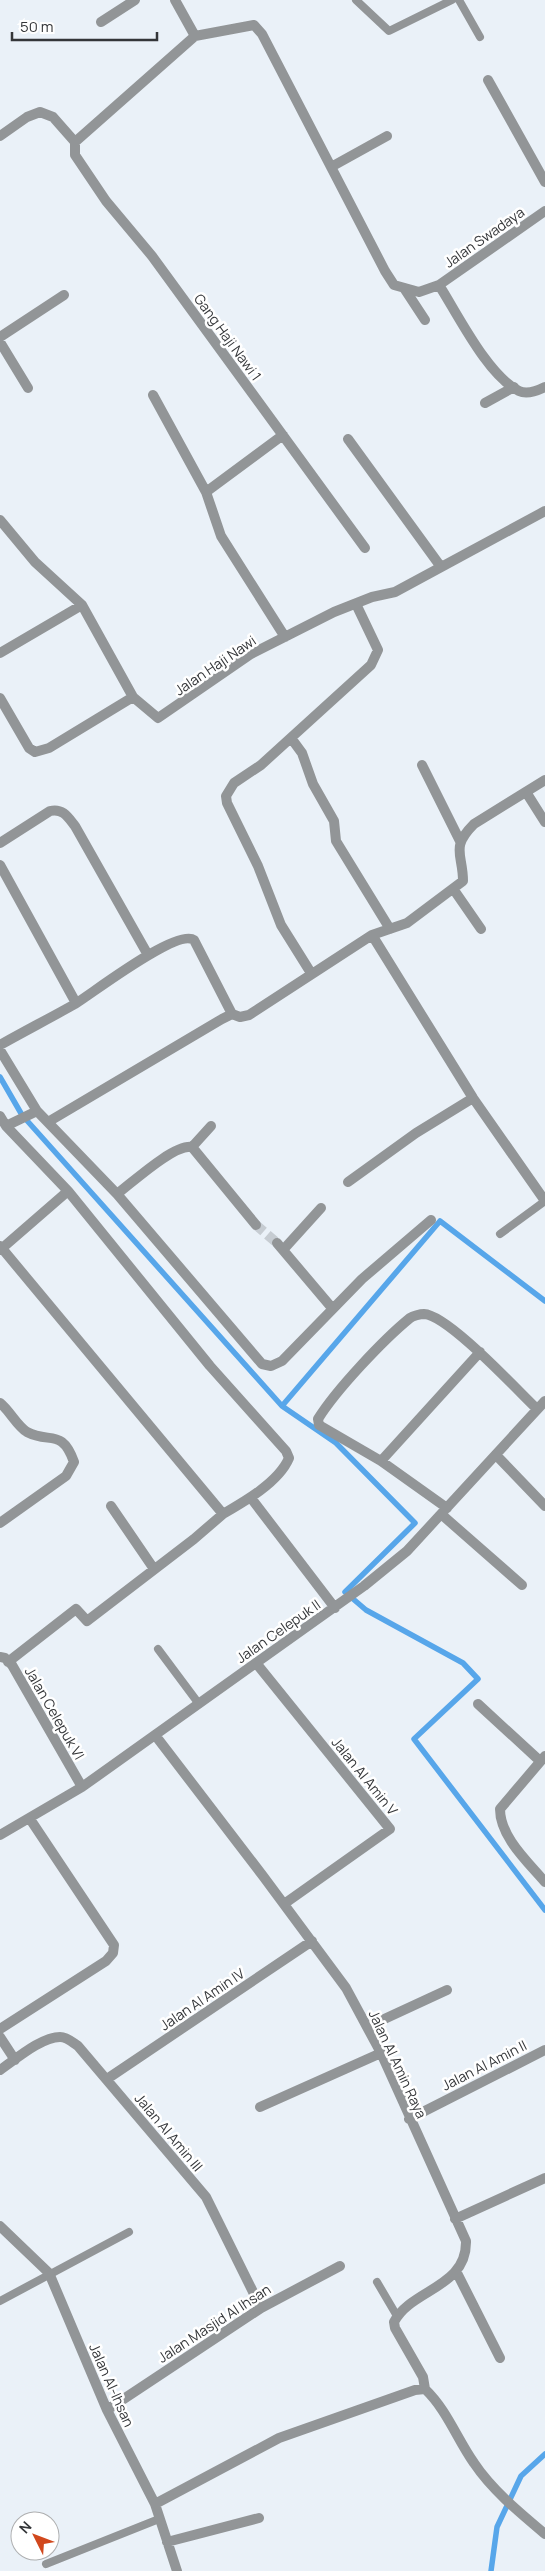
<svg xmlns="http://www.w3.org/2000/svg" width="545" height="2571" viewBox="0 0 545 2571" font-family="Manrope,sans-serif">
  <rect width="100%" height="100%" fill="#eaf1f8"/>
  <g fill="none" stroke-linecap="round" stroke-linejoin="round">
    <path stroke="#57a6ea" stroke-width="5.5" d="M0 1077 22 1115 282 1406 336 1443 415 1523 345 1592 366 1610 463 1663 478 1679 414 1739 545 1910
      M282 1406 440 1221 545 1301
      M491 2571 497 2527 521 2476 545 2454"/>
    <path stroke="#c6ccd2" stroke-width="10" stroke-dasharray="10 5" stroke-linecap="butt" d="M256 1225 277 1243"/>
    <path stroke="#929597" stroke-width="8" d="M356 0 389 31 452 0
      M459 0 480 37
      M500 1234 545 1201
      M158 1649 199 1704
      M377 2282 397 2316
      M0 2301 129 2232
      M46 2564 159 2519"/>
    <path stroke="#929597" stroke-width="10" d="M175 0 195 36 254 25 262 34 385 271 394 285 419 292 439 285 545 211
      M101 22 135 0
      M488 80 545 182
      M0 136 27 117 40 112 53 117 75 142 195 36
      M75 142V155L106 201 152 256 365 548
      M331 167 387 136
      M439 285C458 315 488 376 519 391 527 395 537 391 545 387
      M404 288 425 320
      M0 337 64 295
      M0 342 28 388
      M153 395 206 492
      M485 403 514 387
      M283 435 206 492 221 536 285 637
      M348 439 441 567
      M0 520 35 562 82 605 133 697 158 718 251 654 334 612 372 597 395 592 545 511
      M0 653 82 605
      M0 698 29 748 35 752 49 748 133 697
      M291 738 302 753 313 784 334 821 336 841 390 929
      M422 765 460 841
      M526 792 545 822
      M0 843 50 811C63 808 68 817 75 826L148 955
      M0 865 76 1003
      M454 890 481 929
      M372 935 473 1098 545 1201
      M311 973 281 925 258 866 227 803 226 796 234 783 261 765 371 665 378 650 356 604
      M0 1045C25 1031 50 1018 75 1004 93 993 177 928 194 940L232 1014
      M0 1050 37 1111 117 1194 262 1364 271 1366 282 1361 362 1279 431 1220
      M0 1116 6 1126 68 1191 210 1366 286 1451 289 1458C279 1482 244 1502 223 1514L0 1246
      M48 1122 222 1019 232 1014 240 1017 249 1015 372 935 407 923 463 881C463 854 450 848 474 824L545 780
      M6 1126 37 1111
      M192 1147 211 1126
      M348 1182 416 1133 473 1098
      M117 1194C133 1182 174 1144 192 1147L256 1225
      M277 1243 332 1308
      M0 1250 68 1191
      M283 1250 321 1208
      M0 1403C10 1411 17 1426 27 1432 50 1444 62 1428 74 1462L66 1476 0 1523
      M496 1455 545 1506
      M381 1461 480 1352
      M251 1498 335 1608
      M111 1506 154 1569
      M447 1508 381 1461 319 1425 318 1419C336 1390 383 1340 410 1318 413 1316 420 1314 424 1314 448 1315 517 1390 537 1409
      M441 1514 522 1585
      M0 1657 5 1658 12 1665 82 1787
      M8 1662 76 1609 87 1621 194 1539 223 1514
      M256 1663 390 1829 284 1904
      M478 1704 540 1761
      M155 1735 263 1876 346 1988 381 2053 466 2241C467 2288 411 2289 394 2322L395 2328 423 2377 425 2389
      M545 1756 500 1809C500 1837 528 1862 545 1882
      M0 1835 82 1787 364 1586 407 1551 545 1401
      M367 2027 447 1990
      M0 2029 106 1961 113 1953 114 1945 30 1819
      M0 2037 15 2060
      M0 2070C15 2060 41 2037 60 2037 67 2037 72 2042 78 2046L206 2197 261 2308
      M107 2079 312 1941
      M260 2107 381 2053
      M409 2119 545 2050
      M455 2219 545 2178
      M0 2226 49 2273 107 2410 155 2504 177 2571
      M456 2271 500 2358
      M425 2389C447 2410 457 2439 474 2463 492 2490 520 2513 545 2534
      M107 2410 261 2308 340 2266
      M155 2504 279 2438 415 2390 425 2389
      M167 2542 259 2518"/>
  </g>
  <g text-anchor="middle" dominant-baseline="central" stroke-width="5" stroke-linejoin="round" paint-order="stroke">
    <g font-size="14" fill="#343639" stroke="#fff">
      <text transform="translate(484 237) rotate(-35)">Jalan Swadaya</text>
      <text transform="translate(228 337) rotate(54)">Gang Haji Nawi 1</text>
      <text transform="translate(215 665) rotate(-34)">Jalan Haji Nawi</text>
      <text transform="translate(278 1631) rotate(-35)">Jalan Celepuk II</text>
      <text transform="translate(55 1713) rotate(60)">Jalan Celepuk VI</text>
      <text transform="translate(365 1776) rotate(51)">Jalan Al Amin V</text>
      <text transform="translate(202 1999) rotate(-34)">Jalan Al Amin IV</text>
      <text transform="translate(398 2064) rotate(65)">Jalan Al Amin Raya</text>
      <text transform="translate(484 2065) rotate(-27)">Jalan Al Amin II</text>
      <text transform="translate(169 2132) rotate(50)">Jalan Al Amin III</text>
      <text transform="translate(214 2323) rotate(-33)">Jalan Masjid Al Ihsan</text>
      <text transform="translate(112 2385) rotate(66)">Jalan Al-Ihsan</text>
    </g>
  </g>
  <g transform="translate(35 2536) rotate(312)"><circle r="24" fill="#ffffff" stroke="#aeafb0"/>
  <path d="M0-4L9 19L0 12L-9 19Z" fill="#d1481d"/>
  <text y="-8" font-size="14" font-weight="bold" text-anchor="middle" fill="#343639">N</text>
  </g>
  <path d="M12 32v8h145v-8" fill="none" stroke="#343639" stroke-width="2.5"/>
  <text x="20" y="32" font-size="15" fill="#343639" stroke="#ffffff" stroke-width="4" paint-order="stroke">50 m</text>
</svg>
